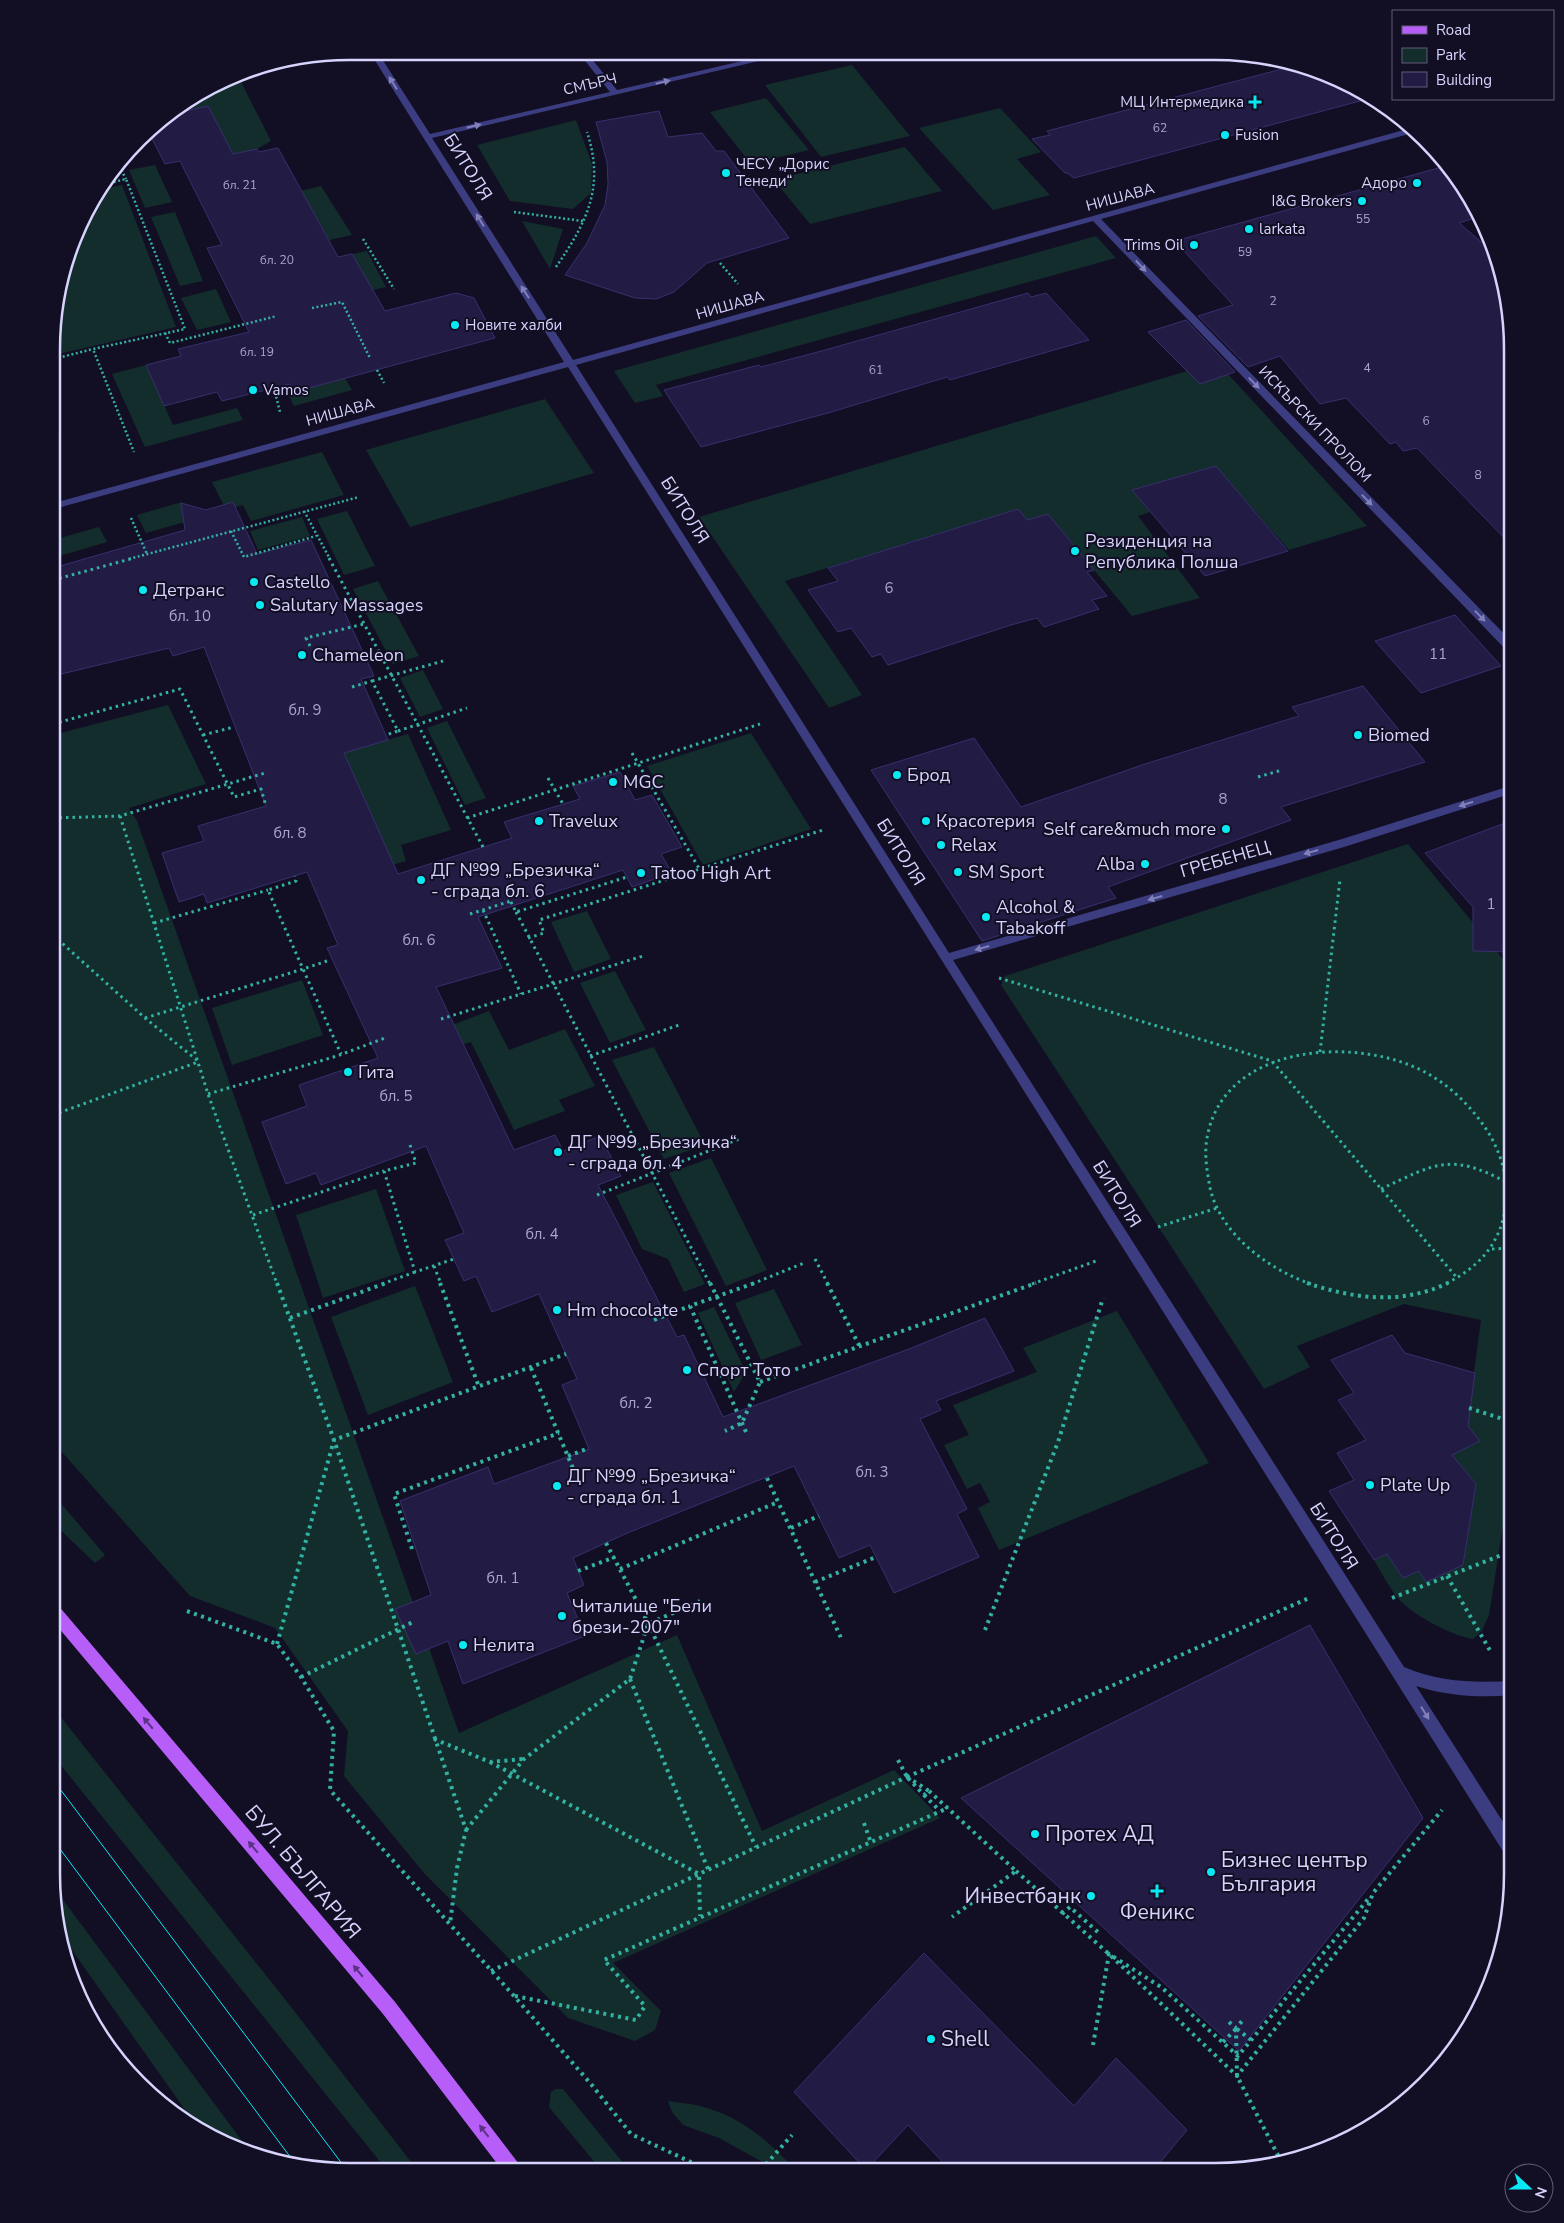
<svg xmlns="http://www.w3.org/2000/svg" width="1564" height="2223" viewBox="0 0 1564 2223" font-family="'Nunito Sans',sans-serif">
  <rect width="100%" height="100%" fill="#120f24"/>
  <path fill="#122d2b" d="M852 65 910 136 821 157 765 85Z
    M238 76 271 141 257 149 225 156 208 106 180 112 179 110Z
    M766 98 809 150 751 164 710 112Z
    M1000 108 1041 152 1017 159 1050 195 993 210 919 128Z
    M576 120 592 164 591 193 573 209 510 201 477 145Z
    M905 147 942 191 810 224 774 180Z
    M155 165 172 202 145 208 129 170Z
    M122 185 176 327 54 355V310L91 200 99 190Z
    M321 186 352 235 329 240 318 220 306 223 283 195Z
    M175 212 203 281 180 286 151 217Z
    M522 221 563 229 550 269Z
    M1096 236 1116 258 656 385 663 396 635 403 614 371Z
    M367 251 386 287 310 305 364 274 352 254Z
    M216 289 231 322 197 330 181 298Z
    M146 365 173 425 237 408 243 420 145 447 112 374Z
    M1187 371 1228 374 1367 526 1289 550 1215 466 1132 490 1150 512 1138 516 1200 598 1132 616 1048 514 1027 520 1018 509 785 581 862 695 829 708 699 517Z
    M345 378 352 390 294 406 288 394Z
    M545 399 594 473 410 527 366 450Z
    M322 452 344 495 251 521 243 505 226 510 212 482Z
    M182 502 192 520 146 533 137 515Z
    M347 511 375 566 344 575 317 519Z
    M302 517 310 536 258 550 250 531Z
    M99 527 107 542 53 558V540Z
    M378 581 419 656 393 664 353 589Z
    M423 670 443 709 420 717 400 678Z
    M168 705 206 784 129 808 137 821 459 1733 677 1635 762 1831 894 1770 940 1818 613 1963 661 2011 655 2030 635 2041 568 2018 424 1873 344 1776 348 1731 275 1628 190 1596 52 1441 53 735Z
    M447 721 486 798 465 805 427 728Z
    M751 733 811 829 703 865 647 766Z
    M408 734 451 830 401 845 406 861 366 872 329 757Z
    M1408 844 1512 970V1469L1489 1615 1482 1631 1473 1639C1452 1636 1410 1614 1396 1596 1388 1585 1381 1572 1374 1560L1387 1554 1403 1578 1419 1571 1426 1582 1463 1565 1476 1484 1452 1455 1479 1441 1458 1415 1470 1401 1481 1320 1404 1304 1297 1346 1310 1367 1264 1389 1001 985 1005 976Z
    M587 911 611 959 574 972 551 922Z
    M615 971 646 1030 610 1043 580 983Z
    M302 980 323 1035 232 1065 212 1008Z
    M489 1011 509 1050 565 1029 595 1086 559 1100 565 1111 514 1130 471 1042 461 1045 452 1025Z
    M654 1047 705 1145 664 1159 612 1060Z
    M711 1158 767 1270 726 1286 669 1173Z
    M653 1182 705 1284 684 1292 668 1259 642 1249 616 1195Z
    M376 1189 405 1271 323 1298 296 1215Z
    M415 1286 453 1382 368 1415 331 1317Z
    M774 1289 802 1345 761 1360 735 1303Z
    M714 1307 746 1372 734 1392 698 1313Z
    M1117 1311 1209 1463 999 1550 978 1508 990 1502 980 1483 967 1489 944 1445 969 1435 953 1405 1037 1372 1023 1348Z
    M52 1493 105 1555 95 1563 52 1522Z
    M52 1706 284 1998 415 2167 412 2170 386 2169 51 1753Z
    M52 1885 251 2153 235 2149 198 2128 57 1929Z
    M556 2089H563L629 2170H601L549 2107 551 2092Z
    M668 2101C681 2103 695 2104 707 2108 743 2118 772 2144 796 2171H774L770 2166 719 2138 683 2125 672 2112Z"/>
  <path fill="#221c44" stroke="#382f6f" d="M1297 65 1329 74 1371 98 1074 178 1067 173H1065L1032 139 1050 135 1047 131Z
    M208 106 233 154 257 149 259 152 278 148 338 257 352 254 385 311 456 293 474 298 495 338 294 392 290 384 222 401 217 392 164 406 146 365 181 356 178 349 249 332 207 248 222 245 180 161 165 164 148 131 153 125 172 114Z
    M659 111 668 137 702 133 716 151H724L789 238 707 263 674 292 656 299 635 298 565 275 587 243 605 205 608 184 607 162 596 122Z
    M1449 165 1481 216 1459 223 1495 254 1507 290 1513 349V547L1417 448 1403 451 1396 442 1390 444 1346 398 1320 404 1280 356 1248 367 1198 316 1233 305 1175 241Z
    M1028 293 1031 297 1046 293 1089 340 950 380 947 377 828 413 701 447 664 390 759 365 761 367 825 350Z
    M1186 320 1235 372 1200 384 1148 332Z
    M1216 466 1288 551 1205 576 1132 490Z
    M233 502 257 554 311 540 374 676 361 679 388 740 344 753 398 874 512 838 504 822 580 799 573 786 620 772 635 800 652 795 682 847 661 854 672 873 632 887 623 870 478 917 502 968 436 987 514 1150 555 1135 563 1151 600 1136 621 1176 598 1185 677 1337 684 1335 723 1417 909 1349 985 1318 1014 1371 936 1401 941 1410 920 1419 967 1509 957 1514 979 1557 894 1593 870 1545 839 1558 794 1466 625 1534 573 1558 584 1585 567 1593 585 1636 463 1684 448 1641 416 1654 395 1609 431 1595 400 1501 488 1467 494 1484 589 1449 562 1385 577 1379 539 1294 492 1312 476 1276 464 1281 445 1240 464 1233 426 1146 321 1185 316 1173 286 1184 262 1122 307 1106 299 1085 378 1058 327 948 338 945 307 872 207 903 204 894 179 902 162 853 204 841 198 826 266 806 204 647 173 656 169 648 53 676V568L185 530 181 503 206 510Z
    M1018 509 1027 520 1048 514 1094 570 1087 572 1107 596 1092 600 1099 609 1044 627 1037 618 1011 625 888 665 881 654 872 657 851 628 838 632 808 590 838 581 828 568Z
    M1455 615 1501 666 1421 693 1375 641Z
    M1363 686 1425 762 1281 807 1291 820 1108 887 1116 898 982 941 871 770 974 738 1021 807 1145 764 1299 716 1292 707Z
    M1513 820 1512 952 1473 951V907L1425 853Z
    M1392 1335 1405 1353 1475 1373 1468 1426 1480 1441 1452 1455 1476 1484 1463 1565 1426 1582 1419 1571 1403 1578 1387 1554 1374 1560 1329 1491 1354 1480 1337 1453 1366 1440 1338 1400 1354 1393 1331 1360Z
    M1310 1625 1423 1818 1239 2051 961 1798Z
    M924 1953 1074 2106 1116 2058 1187 2130 1152 2172 951 2171 908 2125 866 2170 794 2092Z"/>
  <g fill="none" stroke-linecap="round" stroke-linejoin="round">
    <path stroke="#33b2a3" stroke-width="2.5" stroke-dasharray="2 2.5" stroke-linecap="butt" d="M119 166 126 179
      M105 184 126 179 185 329 93 349 134 452
      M514 212 583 221
      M363 239 394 289
      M720 263 738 284
      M556 267C587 222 605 187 587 132
      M312 308 342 302 370 358
      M165 333 170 343 277 316
      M54 359 93 349
      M377 370 384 383
      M274 388 280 412
      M304 511 330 559
      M131 518 147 554
      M231 531 244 557 316 536
      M129 559 359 497"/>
    <path stroke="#33b2a3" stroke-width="3" stroke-dasharray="2.5 4" stroke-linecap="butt" d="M329 558 483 847
      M53 580 134 558
      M310 646 306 638 364 624
      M372 681 443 661
      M352 687 372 681 398 731 386 735
      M53 724 180 689 234 797 261 789 266 806
      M398 731 467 708
      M203 735 234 727
      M632 753 700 870
      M1258 777 1282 770
      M548 778 563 804
      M120 816 208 1094 277 1284
      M53 818 120 816 265 773
      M467 818 760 724
      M508 896 516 912 627 877
      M483 910 521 994
      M516 912 710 1284
      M470 914 511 901
      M154 923 268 890
      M53 935 145 1018 198 1061
      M528 938 544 933 539 920 823 830
      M327 961 303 969 341 1054
      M999 978 1272 1061 1458 1279
      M145 1018 303 969 268 890 296 881 295 876
      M441 1019 643 956
      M1320 1052 1340 879
      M590 1056 679 1025
      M208 1094 337 1056 385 1038
      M53 1115 198 1062
      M410 1145 416 1163 384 1171 415 1272 454 1259
      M1381 1189C1435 1164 1450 1152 1506 1182
      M597 1195 739 1139
      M253 1215 384 1171
      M1158 1227 1217 1208
      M1492 1249 1512 1248
      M815 1259 828 1284
      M434 1266 441 1284
      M382 1284 415 1272
      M752 1284 804 1263
      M1032 1284 1096 1261
      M1311 1284C1267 1269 1216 1231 1209 1182 1206 1165 1204 1150 1208 1133 1227 1047 1345 1038 1412 1066 1444 1079 1470 1104 1488 1132 1501 1153 1509 1179 1506 1204 1501 1243 1480 1267 1445 1284"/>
    <path stroke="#33b2a3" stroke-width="4" stroke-dasharray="3 4.5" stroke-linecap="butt" d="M277 1283 334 1440 466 1830 457 1868 450 1924
      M440 1283 479 1387
      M710 1283 760 1382 742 1423 725 1431
      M827 1283 859 1345
      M1307 1283C1354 1299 1402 1305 1448 1283
      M290 1318 386 1283
      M654 1320 690 1306
      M531 1368 574 1471
      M760 1382 1036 1283
      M1469 1408 1512 1422
      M746 1432 690 1306 755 1283
      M568 1456 589 1448
      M767 1478 842 1640
      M791 1528 819 1516
      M606 1543 643 1613 756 1847
      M412 1549 394 1494 559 1433
      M620 1569 778 1502
      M578 1571 615 1557
      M1447 1576 1492 1654
      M815 1582 876 1557
      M1392 1598 1512 1551
      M187 1611 277 1644 301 1677 334 1731 330 1790 514 1996 591 2084 631 2134 708 2170
      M985 1630 1058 1442 1103 1298
      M277 1644 334 1440 566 1354
      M301 1677 415 1621
      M630 1679 708 1869
      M434 1739 490 1762 523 1759
      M898 1760 907 1777
      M490 1762 699 1874 700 1916
      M907 1777 929 1791 924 1795Z
      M907 1777 1309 1598
      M929 1791 1016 1871 952 1917
      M924 1795 940 1811
      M864 1823 871 1843
      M466 1830 524 1759 630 1679 648 1624 700 1601
      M1016 1871 1109 1954 1237 2076 1364 1918 1373 1893 1442 1810
      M1062 1914 1070 1907 1100 1934
      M491 1971 907 1777
      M515 1996 636 2020 645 2006 604 1960 948 1808
      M1229 2022 1236 2028 1242 2021
      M1236 2028 1237 2076 1282 2163
      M1237 2029 1251 2040
      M1223 2042 1236 2029
      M1093 2045 1109 1954 1161 1987 1238 2056 1369 1898
      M761 2170 792 2135"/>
    <path fill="#3c3d81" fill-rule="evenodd" d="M369 51H377L430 134 610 92 578 52H586L617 90 781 52 793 53 432 138 573 360 1411 128 1416 132 1101 219 1513 643V654L1509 653 1093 221 576 365 949 953 1342 839 1513 785V793L1344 847 953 960 1404 1667C1439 1682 1474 1683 1512 1681V1695C1479 1698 1448 1696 1416 1686L1512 1836V1858L1506 1856 568 367 54 509V503L564 362Z"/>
    <path fill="#b75ef9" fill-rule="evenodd" d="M52 1602 57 1604 395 2002 519 2164 521 2170H502L383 2014 52 1620Z"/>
    <path stroke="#09e9f4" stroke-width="1" d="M51 1777 346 2169
      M51 1837 297 2166"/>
  </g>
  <defs><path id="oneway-solid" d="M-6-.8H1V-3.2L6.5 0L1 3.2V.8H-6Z" transform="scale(1.25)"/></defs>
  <g fill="#8180b9">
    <use href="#oneway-solid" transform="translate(663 82) rotate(-13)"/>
    <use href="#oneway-solid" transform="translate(393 83) rotate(-122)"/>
    <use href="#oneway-solid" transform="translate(474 126) rotate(-13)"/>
    <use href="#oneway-solid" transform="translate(480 220) rotate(-122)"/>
    <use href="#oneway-solid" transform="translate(1141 266) rotate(47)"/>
    <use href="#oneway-solid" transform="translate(525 292) rotate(-123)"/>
    <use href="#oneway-solid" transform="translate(1254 383) rotate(46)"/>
    <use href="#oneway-solid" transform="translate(1367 500) rotate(46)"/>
    <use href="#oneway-solid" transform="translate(1480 616) rotate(46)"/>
    <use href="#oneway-solid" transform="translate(1466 804) rotate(162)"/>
    <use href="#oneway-solid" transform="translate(1311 852) rotate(164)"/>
    <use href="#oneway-solid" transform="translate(1155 898) rotate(164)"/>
    <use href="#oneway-solid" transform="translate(982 948) rotate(164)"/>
    <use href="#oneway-solid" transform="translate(1425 1713) rotate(58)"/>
  </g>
  <g fill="#5c3384">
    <use href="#oneway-solid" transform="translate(148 1723) rotate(-130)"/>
    <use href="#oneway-solid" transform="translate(253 1847) rotate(-130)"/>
    <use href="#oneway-solid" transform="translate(358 1971) rotate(-130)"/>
    <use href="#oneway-solid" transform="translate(484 2131) rotate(-128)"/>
  </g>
  <g fill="#09e9f4" stroke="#120f24" stroke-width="2">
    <path d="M1252.5 94.5h5v5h5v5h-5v5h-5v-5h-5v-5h5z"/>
    <circle cx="1225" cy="135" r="5"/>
    <circle cx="726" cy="173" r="5"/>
    <circle cx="1417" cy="183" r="5"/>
    <circle cx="1362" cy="201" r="5"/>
    <circle cx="1249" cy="229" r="5"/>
    <circle cx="1194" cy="245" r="5"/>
    <circle cx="455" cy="325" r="5"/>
    <circle cx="253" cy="390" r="5"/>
    <circle cx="1075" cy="551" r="5"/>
    <circle cx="254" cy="582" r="5"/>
    <circle cx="143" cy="590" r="5"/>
    <circle cx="260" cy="605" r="5"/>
    <circle cx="302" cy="655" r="5"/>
    <circle cx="1358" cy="735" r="5"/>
    <circle cx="897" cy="775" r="5"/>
    <circle cx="613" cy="782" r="5"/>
    <circle cx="539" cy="821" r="5"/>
    <circle cx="926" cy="821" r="5"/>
    <circle cx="1226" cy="829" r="5"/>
    <circle cx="941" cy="845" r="5"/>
    <circle cx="1145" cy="864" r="5"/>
    <circle cx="958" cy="872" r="5"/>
    <circle cx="641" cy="873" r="5"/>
    <circle cx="421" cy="880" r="5"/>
    <circle cx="986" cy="917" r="5"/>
    <circle cx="348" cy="1072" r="5"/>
    <circle cx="558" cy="1152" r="5"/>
    <circle cx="557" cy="1310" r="5"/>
    <circle cx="687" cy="1370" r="5"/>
    <circle cx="1370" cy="1485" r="5"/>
    <circle cx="557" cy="1486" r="5"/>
    <circle cx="562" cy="1616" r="5"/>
    <circle cx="463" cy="1645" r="5"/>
    <circle cx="1035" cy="1834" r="5"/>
    <circle cx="1211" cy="1872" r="5"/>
    <path d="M1154.5 1883.5h5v5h5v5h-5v5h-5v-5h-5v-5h5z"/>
    <circle cx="1091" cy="1896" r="5"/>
    <circle cx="931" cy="2039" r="5"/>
  </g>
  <g text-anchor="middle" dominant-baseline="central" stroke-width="4" stroke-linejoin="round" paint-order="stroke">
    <g font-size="12" fill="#a9a5cf">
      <text x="1160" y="128">62</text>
      <text x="240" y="185">бл. 21</text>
      <text x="1363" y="219">55</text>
      <text x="1245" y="252">59</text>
      <text x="277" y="260">бл. 20</text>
      <text x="1273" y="301">2</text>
      <text x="257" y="352">бл. 19</text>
      <text x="1367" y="368">4</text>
      <text x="876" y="370">61</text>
      <text x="1426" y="421">6</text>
      <text x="1478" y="475">8</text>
    </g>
    <g font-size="15" fill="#d6d3fd" stroke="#120f24">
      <text transform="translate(590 84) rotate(-13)">СМЪРЧ</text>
      <text transform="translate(1120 197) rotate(-15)">НИШАВА</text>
      <text transform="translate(730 305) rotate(-16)">НИШАВА</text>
      <text transform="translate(340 412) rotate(-15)">НИШАВА</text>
      <text transform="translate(1315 424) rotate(46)">ИСКЪРСКИ ПРОЛОМ</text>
    </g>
    <g font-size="15" fill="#d6d3fd" stroke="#120f24" text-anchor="start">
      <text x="1244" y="102" text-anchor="end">МЦ Интермедика</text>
      <text x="1235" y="135">Fusion</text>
      <text x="736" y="164">ЧЕСУ „Дорис<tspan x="736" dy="17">Тенеди“</tspan></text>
      <text x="1407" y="183" text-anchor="end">Адоро</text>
      <text x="1352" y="201" text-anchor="end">I&amp;G Brokers</text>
      <text x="1259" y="229">larkata</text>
      <text x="1184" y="245" text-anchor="end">Trims Oil</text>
      <text x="465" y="325">Новите халби</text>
      <text x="263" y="390">Vamos</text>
    </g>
    <g font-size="15" fill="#a9a5cf">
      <text x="889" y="588">6</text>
      <text x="190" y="616">бл. 10</text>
      <text x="1438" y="654">11</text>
      <text x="305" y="710">бл. 9</text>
      <text x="1223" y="799">8</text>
      <text x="290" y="833">бл. 8</text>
      <text x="1491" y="904">1</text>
      <text x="419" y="940">бл. 6</text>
      <text x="396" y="1096">бл. 5</text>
      <text x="542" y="1234">бл. 4</text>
      <text x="636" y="1403">бл. 2</text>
      <text x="872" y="1472">бл. 3</text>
      <text x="503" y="1578">бл. 1</text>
    </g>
    <g font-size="18" fill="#d6d3fd" stroke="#120f24">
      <text transform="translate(468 167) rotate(58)">БИТОЛЯ</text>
      <text transform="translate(685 510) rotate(58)">БИТОЛЯ</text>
      <text transform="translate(901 852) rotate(58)">БИТОЛЯ</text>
      <text transform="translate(1225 859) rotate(-16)">ГРЕБЕНЕЦ</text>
      <text transform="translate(1117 1194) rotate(58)">БИТОЛЯ</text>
      <text transform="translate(1334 1536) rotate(58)">БИТОЛЯ</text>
    </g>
    <g font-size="18" fill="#d6d3fd" stroke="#120f24" text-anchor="start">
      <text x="1085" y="541">Резиденция на<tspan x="1085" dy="21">Република Полша</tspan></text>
      <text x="264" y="582">Castello</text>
      <text x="153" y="590">Детранс</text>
      <text x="270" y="605">Salutary Massages</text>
      <text x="312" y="655">Chameleon</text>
      <text x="1368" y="735">Biomed</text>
      <text x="907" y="775">Брод</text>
      <text x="623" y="782">MGC</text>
      <text x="549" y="821">Travelux</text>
      <text x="936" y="821">Красотерия</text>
      <text x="1216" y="829" text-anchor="end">Self care&amp;much more</text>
      <text x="951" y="845">Relax</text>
      <text x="1135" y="864" text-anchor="end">Alba</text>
      <text x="431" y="870">ДГ №99 „Брезичка“<tspan x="431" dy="21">- сграда бл. 6</tspan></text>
      <text x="968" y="872">SM Sport</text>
      <text x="651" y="873">Tatoo High Art</text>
      <text x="996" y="907">Alcohol &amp;<tspan x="996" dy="21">Tabakoff</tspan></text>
      <text x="358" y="1072">Гита</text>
      <text x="568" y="1142">ДГ №99 „Брезичка“<tspan x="568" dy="21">- сграда бл. 4</tspan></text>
      <text x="567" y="1310">Hm chocolate</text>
      <text x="697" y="1370">Спорт Тото</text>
      <text x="567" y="1476">ДГ №99 „Брезичка“<tspan x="567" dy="21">- сграда бл. 1</tspan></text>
      <text x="1380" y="1485">Plate Up</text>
      <text x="572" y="1606">Читалище "Бели<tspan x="572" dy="21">брези-2007"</tspan></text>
      <text x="473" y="1645">Нелита</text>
    </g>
    <g font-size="21" fill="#d6d3fd" stroke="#120f24" text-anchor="start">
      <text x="1045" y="1834">Протех АД</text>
      <text x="1221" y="1860">Бизнес център<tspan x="1221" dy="24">България</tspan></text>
      <text x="1081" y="1896" text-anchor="end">Инвестбанк</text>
      <text x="1157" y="1912" text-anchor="middle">Феникс</text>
      <text x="941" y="2039">Shell</text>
    </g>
    <g font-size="21" fill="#d6d3fd" stroke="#120f24">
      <text transform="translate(303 1872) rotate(50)">БУЛ. БЪЛГАРИЯ</text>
    </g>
  </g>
  <path d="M0 0H1564V2223H0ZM349 60H1215A289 289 0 0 1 1504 349V1874A289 289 0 0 1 1215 2163H349A289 289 0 0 1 60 1874V349A289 289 0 0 1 349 60Z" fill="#120f24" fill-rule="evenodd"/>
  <path fill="none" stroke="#d6d3fd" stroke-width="2.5" d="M349 60H1215A289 289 0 0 1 1504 349V1874A289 289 0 0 1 1215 2163H349A289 289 0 0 1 60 1874V349A289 289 0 0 1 349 60Z"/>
  <rect x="1392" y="10" width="162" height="90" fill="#120f24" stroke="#605d7b"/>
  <rect x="1402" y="26" width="25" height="8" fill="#b75ef9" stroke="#605d7b"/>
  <text x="1436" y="35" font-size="15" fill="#d6d3fd">Road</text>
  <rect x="1402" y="48" width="25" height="15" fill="#122d2b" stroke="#605d7b"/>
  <text x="1436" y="60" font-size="15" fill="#d6d3fd">Park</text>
  <rect x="1402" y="72" width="25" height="15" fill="#221c44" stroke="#605d7b"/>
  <text x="1436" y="85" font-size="15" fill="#d6d3fd">Building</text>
  <g transform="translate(1529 2188) rotate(111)"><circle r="24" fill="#120f24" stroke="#605d7b"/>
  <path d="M0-4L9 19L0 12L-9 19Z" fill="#09e9f4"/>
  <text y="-8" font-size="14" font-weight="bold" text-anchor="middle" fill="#d6d3fd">N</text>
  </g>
</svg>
